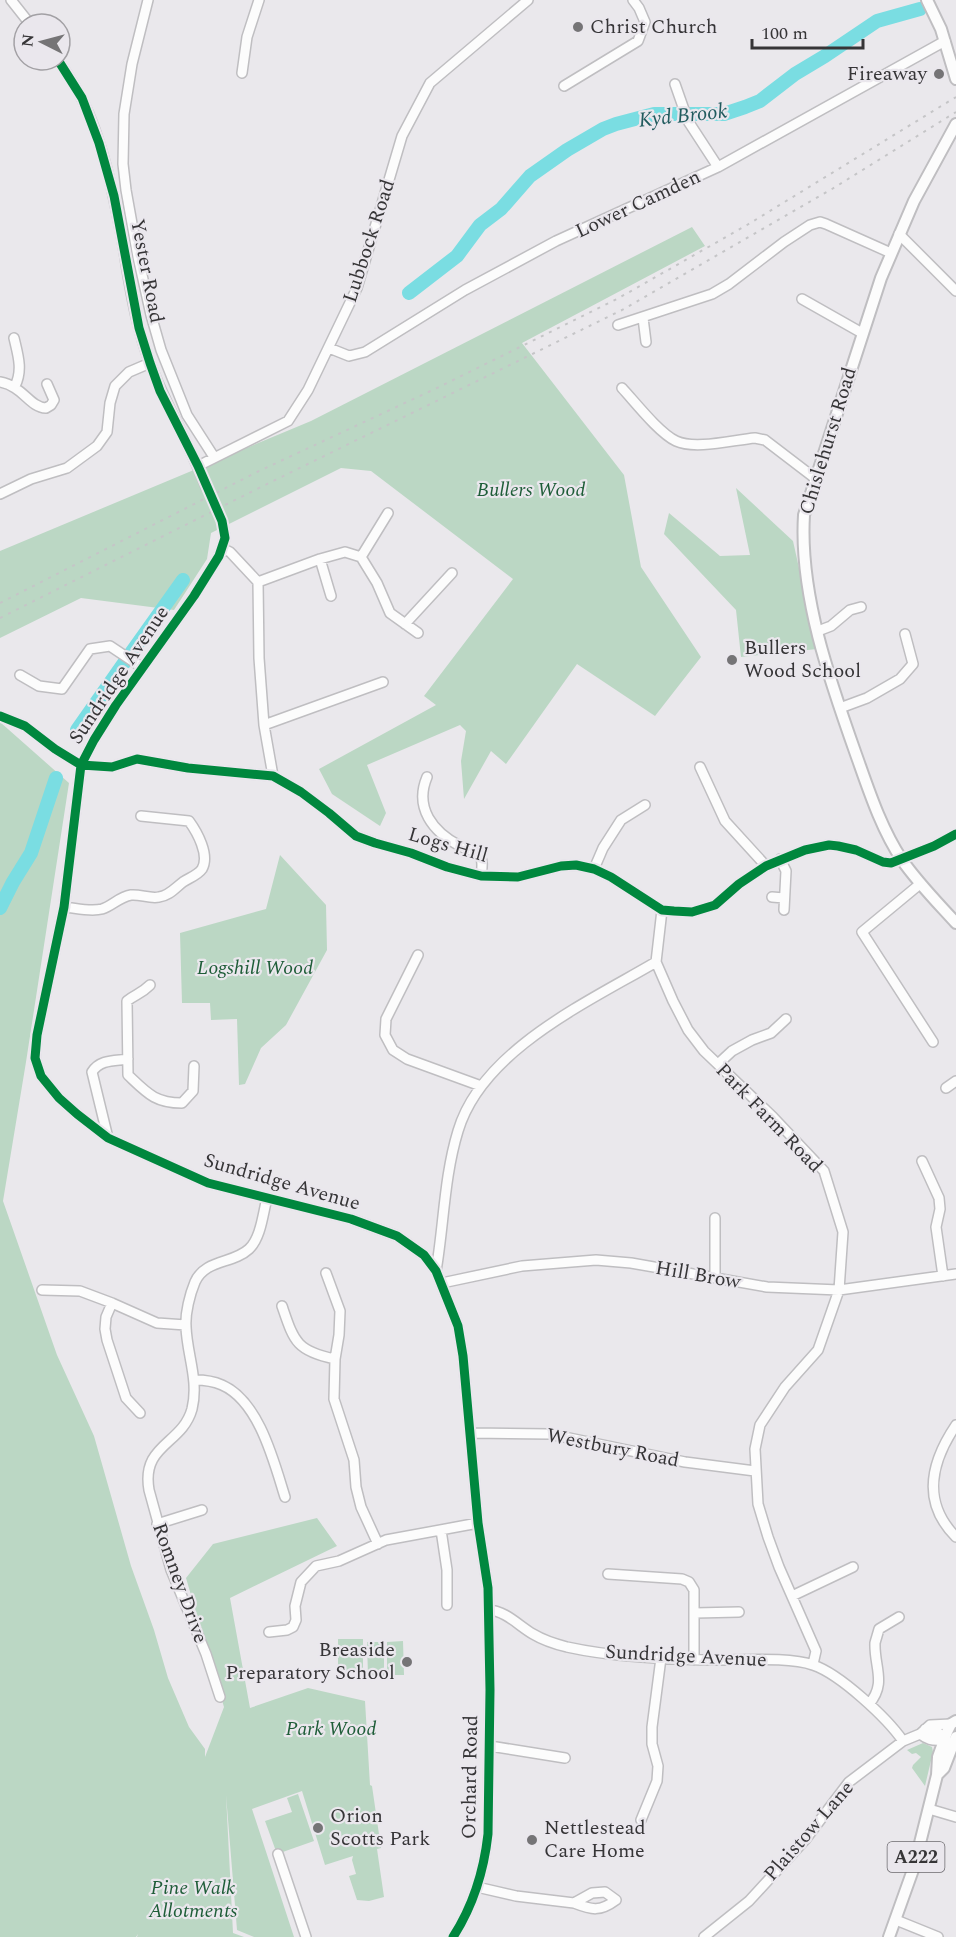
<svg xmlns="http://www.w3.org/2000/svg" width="956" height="1937" viewBox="0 0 956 1937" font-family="Spectral,serif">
  <rect width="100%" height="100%" fill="#eae8ec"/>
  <path fill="#bbd7c4" d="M692 227 705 246 522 343 624 475 641 567 701 657 655 716 577 664 506 764 491 751 464 799 461 761 466 731 460 725 367 765 386 813 380 826 332 794 319 769 436 705 424 696 513 579 371 471 341 468 211 533 207 559 174 610 81 598 0 638V551L311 421Z
    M736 488 793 541 817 649 741 657 736 610 664 534 669 513 720 556 750 555Z
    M0 722 69 783 26 1062 3 1201 57 1355 94 1436 131 1566 154 1630 168 1678 189 1727 205 1749V1757L224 1707 186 1578 213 1544 317 1518 337 1546 230 1598 250 1708 308 1688 365 1701 370 1785 372 1786 381 1848 377 1849 384 1897 369 1901 357 1900 349 1876 356 1874 352 1860 353 1856 325 1865 302 1791 252 1809 294 1937H254L237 1930 226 1795 233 1933 244 1937H137L138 1934 136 1937H0Z
    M280 855 326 905 327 950 286 1025 261 1048 245 1084 239 1085 237 1019 211 1020 210 1003H182L180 933 266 909Z
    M338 1639H363V1672H338Z
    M403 1641 404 1675H387V1642Z
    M367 1642H384V1676H368Z
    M923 1743 932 1747 933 1752 925 1786 912 1768 913 1765 921 1757 916 1753 912 1754 907 1750Z
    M298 1794 314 1841 277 1854 265 1821 292 1812 287 1798Z"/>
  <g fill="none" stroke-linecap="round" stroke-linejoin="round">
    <path stroke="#7adde2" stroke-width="14" d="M409 293 457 256 480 225 501 209 530 176 567 150 603 129 616 124 654 114H724L745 107 760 101 795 74 825 56 877 21 920 9
      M131 653 183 580
      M77 730 124 663
      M0 908 13 882 31 853 56 778"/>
    <path stroke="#c6c4c8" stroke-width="9" stroke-dasharray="9 4.5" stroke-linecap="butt" d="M206 487 222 521"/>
    <g stroke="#bfbec1" stroke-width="12">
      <path id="minor" d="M11 0 30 24
        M148 0 132 64 124 114 123 164 126 190 138 257 151 315 161 350 187 415 214 457
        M58 60C66 72 75 85 82 99 103 142 113 192 122 239 127 268 131 299 139 328 153 385 185 433 206 487
        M242 73 247 37 259 0
        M675 84 688 121 718 167
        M564 86 638 41 645 22 639 8 633 0
        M899 234 956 291
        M802 299 862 333
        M643 318 646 342
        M618 325 712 294 729 284 784 242 810 225 820 222 826 224 891 253
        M14 338C18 355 23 370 15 386
        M329 348 349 356 365 352 465 290 556 241 718 167 945 41
        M0 382C23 386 29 407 46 408L51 405 54 400 47 384
        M622 388C635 402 659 433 676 441 695 450 733 440 755 438L765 440 816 479
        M198 466 288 421 308 390 357 288 402 136 430 83 528 0
        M0 494 31 479 67 468 97 446 107 432 110 403 115 386 129 372 150 363
        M222 521 225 538 219 556 194 596 116 705 94 740 81 765 64 907 37 1035 35 1058 41 1076 59 1098 77 1114 108 1138 208 1183 351 1219 397 1236 424 1255 436 1271 458 1326 463 1356 478 1523 488 1588 490 1690 488 1834C484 1870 473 1906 453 1937
        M222 548 230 552 258 582 259 658 264 725 273 776
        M361 557 388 513
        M320 559 331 596
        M258 582 320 559 345 552 361 557 377 583 390 613 418 633
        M405 624 452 573
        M818 631 831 626 850 610 861 607
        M20 675 39 686 62 689 90 649 110 646 143 668
        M840 708 867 698 900 679 913 664 905 634
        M0 716 25 726 55 749 81 765 112 767 137 759 188 768 273 776 301 792 329 813 356 836 375 843 411 853 447 867 481 876 518 877 561 866 576 865 594 869 611 877 662 910 674 911 692 912 715 905 739 884 766 866 805 850 829 845 838 846 856 850 883 862 891 863 934 846 956 834
        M264 725 383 682
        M700 767 725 821 766 866
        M427 777C414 808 433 832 460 846 465 849 473 850 478 854 484 859 482 869 481 876
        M780 859 786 871 784 910
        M594 869 603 848 621 820 645 805
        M920 884 862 932 933 1042
        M772 897 784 898
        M64 907C76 908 90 912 102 909 112 906 119 897 131 895 140 894 150 899 159 897 169 896 175 888 183 882 189 878 198 875 202 869 210 855 197 832 189 821L141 816
        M662 910 656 962 673 1001 688 1030 704 1051 773 1117 824 1171 843 1232 839 1290 818 1350 785 1387 760 1425 755 1449 758 1504 768 1537 779 1567 816 1651 813 1664
        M418 955 386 1019 385 1035 393 1050 407 1059 481 1086
        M150 985C141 994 136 994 127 1001L128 1075C147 1093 155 1103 182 1103L193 1091 194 1066
        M718 1064 732 1051 752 1040 771 1033 786 1019
        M946 1088 956 1081
        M108 1138 92 1072C100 1059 115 1061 128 1059
        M922 1161 939 1198 940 1209 936 1227 943 1276
        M436 1271C444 1224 444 1177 458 1131 482 1050 588 1002 656 962
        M326 1273 340 1311 339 1335 335 1359 334 1399 354 1460 356 1487 361 1507 378 1544
        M715 1278V1218
        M442 1283 522 1266 596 1260 631 1263 767 1287 839 1290 956 1274
        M42 1290 80 1291 112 1303 157 1323 186 1325
        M112 1303 106 1317 105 1329 107 1340 126 1398 140 1413
        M282 1306C294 1341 296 1351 335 1359
        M195 1380C204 1380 213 1381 222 1385 259 1401 274 1462 285 1497
        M956 1425C931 1462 921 1502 956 1537
        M470 1433 550 1434 685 1462 755 1471
        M157 1524 202 1510
        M441 1530 447 1570V1605
        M608 1574 682 1579 689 1582 694 1590V1660
        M792 1596 853 1567
        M489 1610C506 1611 519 1626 533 1634 543 1640 555 1644 567 1647 617 1658 671 1660 722 1660 747 1660 791 1657 813 1665 840 1674 887 1718 903 1741
        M695 1613 739 1612
        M269 1632 287 1630 293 1627 296 1620 295 1606 301 1582 316 1566 339 1561 386 1540 478 1523
        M220 1697 206 1654 171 1570 149 1490C141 1444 182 1445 192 1409 199 1380 187 1355 186 1327 185 1313 190 1294 195 1282 205 1259 233 1264 249 1249 261 1238 263 1213 267 1198
        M869 1704C887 1683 874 1667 875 1643 876 1639 878 1633 879 1629L899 1617
        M925 1729 939 1733 944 1741
        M920 1734C933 1744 937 1738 948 1742
        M490 1746 565 1758
        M929 1809 956 1817
        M641 1820 657 1781 658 1766 652 1744V1727L661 1658
        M278 1854 306 1937
        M477 1887 516 1896 574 1903 592 1893 605 1892 616 1900C600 1912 592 1910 574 1903
        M896 1920 938 1937
        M704 1937 749 1901 805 1840 849 1782 903 1741 920 1734 930 1725 951 1724"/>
    </g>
    <g stroke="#bfbec1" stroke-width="14">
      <path id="major" d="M927 0 941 29 956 79
        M956 124 914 201 881 278 804 515C799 596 831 684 858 760 870 794 882 830 902 860 918 883 937 902 956 923
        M937 1775 944 1768 956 1737
        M889 1937 914 1867 937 1775 938 1757 947 1732 951 1724 956 1721"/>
    </g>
    <use href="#minor" stroke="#fcfcfc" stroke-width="9"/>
    <use href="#major" stroke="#fcfcfc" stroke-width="10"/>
    <path stroke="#c5c5c7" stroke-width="2" stroke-dasharray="3 6" stroke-linecap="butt" d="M0 603 257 472 437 388 617 299 747 225 956 97
      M0 618 263 486 622 310 832 189 956 112"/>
    <g stroke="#eae7ed" stroke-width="13">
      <path id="cycleway" d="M58 60 82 98 99 143 114 196 139 328 150 363 160 391 198 466 222 521 225 538 219 556 194 596 116 705 94 740 81 765 64 907 37 1035 35 1058 41 1076 59 1098 77 1114 108 1138 208 1183 351 1219 397 1236 424 1255 436 1271 458 1326 463 1356 478 1523 488 1588 490 1690 488 1834C484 1870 473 1906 453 1937
        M0 716 25 726 55 749 81 765 112 767 137 759 188 768 273 776 301 792 329 813 356 836 375 843 411 853 447 867 481 876 518 877 561 866 576 865 594 869 611 877 662 910 674 911 692 912 715 905 739 884 766 866 805 850 829 845 838 846 856 850 883 862 891 863 934 846 956 834"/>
    </g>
    <use href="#cycleway" stroke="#00873e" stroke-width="9"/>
  </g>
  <g fill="#757476" stroke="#eae7ed" stroke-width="2">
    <circle cx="578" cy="27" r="6"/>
    <circle cx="939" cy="74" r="6"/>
    <circle cx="732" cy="660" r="6"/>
    <circle cx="407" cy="1662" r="6"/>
    <circle cx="318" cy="1828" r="6"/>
    <circle cx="532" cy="1840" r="6"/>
  </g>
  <g text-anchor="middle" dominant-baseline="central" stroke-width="4.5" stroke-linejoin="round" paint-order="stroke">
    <rect fill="#eae7ed" stroke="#6c6a6e" stroke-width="1.5" x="887.5" y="1842" width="57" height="30" rx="4.5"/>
    <g font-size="18" font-weight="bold" fill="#363537">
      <text x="916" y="1857">A222</text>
    </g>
    <g font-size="20" fill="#363537" stroke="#eae7ed" text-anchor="start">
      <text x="590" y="27">Christ Church</text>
      <text x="927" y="74" text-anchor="end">Fireaway</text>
      <text x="744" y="648">Bullers<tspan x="744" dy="23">Wood School</tspan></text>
      <text x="395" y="1650" text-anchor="end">Breaside<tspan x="395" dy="23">Preparatory School</tspan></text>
      <text x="330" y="1816">Orion<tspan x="330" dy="23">Scotts Park</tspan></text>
      <text x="544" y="1828">Nettlestead<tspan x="544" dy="23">Care Home</tspan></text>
    </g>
    <g font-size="20" fill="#363537" stroke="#eae7ed">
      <text transform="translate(638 204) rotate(-25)">Lower Camden</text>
      <text transform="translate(369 241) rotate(-72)">Lubbock Road</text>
      <text transform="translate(147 271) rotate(79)">Yester Road</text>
      <text transform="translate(828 441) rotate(-73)">Chislehurst Road</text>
      <text transform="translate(119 675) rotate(-56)">Sundridge Avenue</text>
      <text transform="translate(448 845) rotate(16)">Logs Hill</text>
      <text transform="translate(769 1118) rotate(46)">Park Farm Road</text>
      <text transform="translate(282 1182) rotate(16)">Sundridge Avenue</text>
      <text transform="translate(698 1275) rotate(10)">Hill Brow</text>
      <text transform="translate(613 1448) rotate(11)">Westbury Road</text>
      <text transform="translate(180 1583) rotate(70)">Romney Drive</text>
      <text transform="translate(686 1656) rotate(3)">Sundridge Avenue</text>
      <text transform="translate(470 1777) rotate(-89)">Orchard Road</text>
      <text transform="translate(809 1831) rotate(-49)">Plaistow Lane</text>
    </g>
    <g font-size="20" font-style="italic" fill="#1e5d38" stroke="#eae7ed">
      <text x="531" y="490">Bullers Wood</text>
      <text x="255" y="968">Logshill Wood</text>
      <text x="331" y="1729">Park Wood</text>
      <text x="193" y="1888">Pine Walk<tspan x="193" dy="23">Allotments</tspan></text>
    </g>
    <g font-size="21" font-style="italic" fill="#215b5e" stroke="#eae7ed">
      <text transform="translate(683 116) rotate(-6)">Kyd Brook</text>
    </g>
  </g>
  <g transform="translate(42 42) rotate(276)"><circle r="28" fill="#eae7ed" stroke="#a2a0a4" stroke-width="1.5"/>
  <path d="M0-4.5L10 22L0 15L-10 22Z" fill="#757476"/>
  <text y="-9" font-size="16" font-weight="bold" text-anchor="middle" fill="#363537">N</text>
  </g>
  <path d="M752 39v9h111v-9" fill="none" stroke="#363537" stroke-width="3"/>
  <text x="761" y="39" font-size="18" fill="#363537" stroke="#eae7ed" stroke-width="4.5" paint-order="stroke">100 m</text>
</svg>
